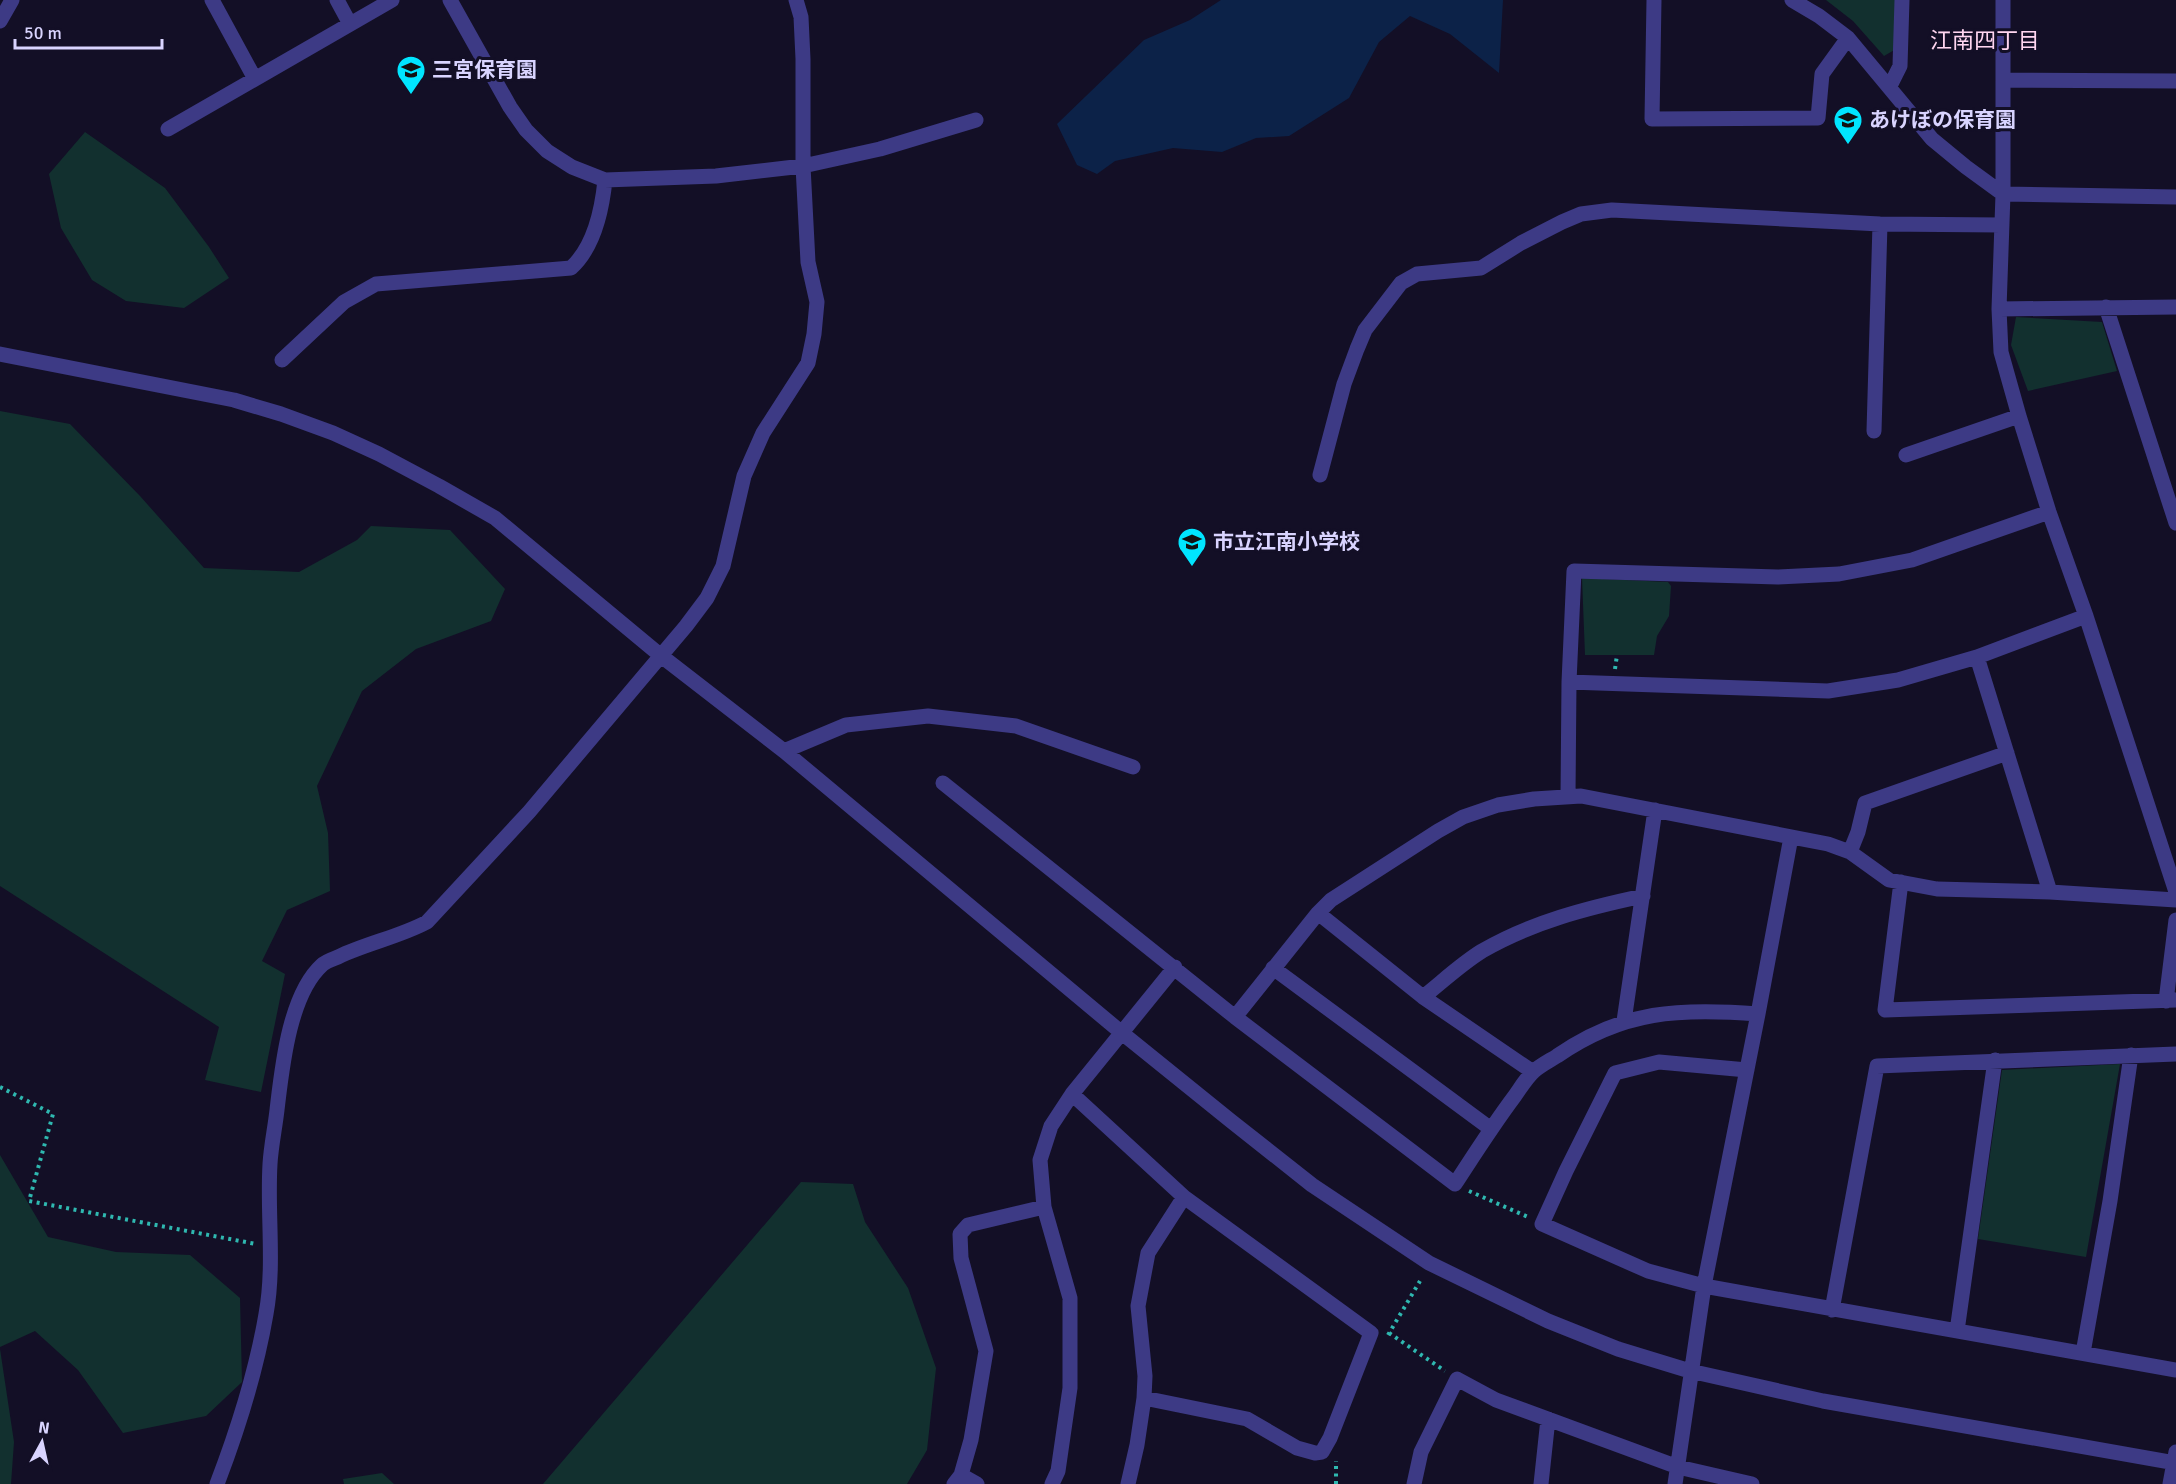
<svg xmlns="http://www.w3.org/2000/svg" width="2176" height="1484" viewBox="0 0 2176 1484" font-family="Signika,'Noto Sans JP',sans-serif">
  <rect width="100%" height="100%" fill="#130f26"/>
  <path fill="#12302f" d="M1826 0H1895L1896 49 1884 56 1853 21Z
    M85 132 165 188 209 247 229 278 184 308 126 301 92 280 61 228 49 174Z
    M2016 317 2102 322 2117 371 2028 391 2011 345Z
    M0 411 70 424 140 496 204 568 299 572 357 540 371 526 450 530 505 589 491 621 416 649 362 691 317 786 328 833 330 891 287 910 262 961 285 974 261 1092 205 1080 219 1027 0 886Z
    M1582 578 1668 582 1671 586 1669 616 1657 636 1654 655H1585Z
    M2120 1064 2086 1257 1978 1239 2002 1070Z
    M0 1155 48 1237 116 1252 190 1255 240 1298 242 1382 206 1416 123 1433 78 1370 35 1331 0 1347Z
    M801 1182 853 1184 865 1222 908 1288 936 1368 927 1450 907 1484H543Z
    M0 1349 14 1442 11 1484H0Z
    M382 1473 394 1484H344L343 1479Z"/>
  <path fill="#0c2248" d="M1221 0H1503L1499 73 1450 34 1410 16 1379 42 1349 98 1289 136 1256 138 1222 152 1173 148 1115 161 1097 174 1077 165 1057 124 1144 40 1190 20Z"/>
  <g fill="none" stroke-linecap="round" stroke-linejoin="round">
    <path stroke="#2fb8b0" stroke-width="4" stroke-dasharray="3 4.5" stroke-linecap="butt" d="M1615 669 1617 655
      M0 1087 53 1114 29 1201 256 1244
      M1469 1191 1528 1217
      M1389 1333 1445 1371
      M1388 1335 1420 1281
      M1336 1484V1461"/>
    <path stroke="#3d3a85" stroke-width="15" d="M212 0 255 79
      M337 0 350 24
      M450 0 510 107 526 130 547 151 572 167 605 180 716 176 803 166 880 149 976 120
      M1654 0 1652 119 1818 118 1822 74 1848 38
      M1792 0 1819 16 1848 38 1932 139 1966 167 2003 194 2176 197
      M2003 0V194L1999 309 2001 352 2019 416 2049 512 2086 616 2176 892
      M0 21 12 0
      M2003 80 2176 81
      M1890 86 1900 66 1902 0
      M168 129 392 0
      M2106 307 2176 523
      M1999 309 2176 307
      M0 354 234 400 281 414 333 433 379 454 439 486 495 518 660 655 784 751 1122 1033 1231 1121 1312 1185 1429 1263 1548 1321 1618 1349 1690 1371 1823 1401 2176 1463
      M282 360 344 302 376 284 571 268C594 247 602 210 605 180
      M1874 431 1880 224
      M1906 455 2019 416
      M1320 475 1344 384 1357 349 1365 330 1401 283 1417 274 1481 268 1521 243 1562 222 1581 214 1612 210 1880 224 2002 225
      M1977 657 2050 892
      M1569 682 1828 691 1898 680 1977 657 2086 616
      M784 751 846 725 928 716 1016 726 1133 767
      M943 783 1235 1017 1455 1184C1474 1155 1493 1125 1514 1097 1520 1089 1526 1078 1534 1071 1541 1065 1549 1061 1557 1056 1623 1010 1680 1008 1758 1014
      M1568 796 1569 682 1574 571 1778 577 1839 574 1912 560 2049 512
      M1850 852 1858 832 1865 803 2007 753
      M1901 882 1885 1010 2176 1000
      M1318 913 1423 997 1533 1072
      M1273 968 1491 1129
      M1423 997C1442 982 1461 964 1482 951 1532 922 1587 908 1643 896
      M2166 1001 2176 920
      M1235 1017 1318 913 1331 900 1438 831 1463 817 1498 805 1534 799 1581 796 1828 844 1850 852 1889 880 1937 889 2050 892 2176 900
      M1624 1021 1655 810
      M1747 1070 1659 1062 1615 1073 1566 1171 1542 1224 1648 1271 1704 1286 2176 1370
      M1072 1094 1184 1197 1371 1333 1330 1438 1322 1452 1315 1453 1297 1448 1247 1419 1144 1398
      M1832 1310 1877 1066 2176 1054
      M1957 1331 1995 1060
      M2083 1353 2110 1201 2131 1055
      M961 1475 977 1484
      M217 1484C238 1429 256 1373 266 1314 275 1265 267 1214 270 1164 271 1146 275 1128 277 1110 282 1068 289 995 322 965 326 961 333 959 338 957 367 943 399 937 427 922L529 812 686 626 707 598 723 566 744 476 763 433 808 363 814 334 817 302 808 262 803 166V59L801 17 796 0
      M954 1484 961 1475 971 1440 986 1351 961 1258 960 1234 968 1225 1044 1207
      M1052 1484 1058 1471 1070 1388V1298L1044 1207 1040 1160 1051 1126 1072 1094 1175 967
      M1128 1484 1137 1445 1144 1398 1145 1376 1138 1306 1148 1253 1184 1197
      M1414 1484 1421 1452 1457 1379 1496 1400 1678 1467 1752 1484
      M1541 1484 1548 1419
      M1675 1484 1704 1286 1758 1014 1791 837
      M2170 1484 2176 1452"/>
  </g>
  <defs>
    <g id="school-pin" transform="scale(1.5)"><path d="M0 17L-7.5 6A9.5 9.5 0 1 1 7.5 6Z" fill="#00e5ff" stroke="#130f26"/><path d="M0-5L7-2L0 1L-7-2ZM-4 1L0 2.5L4 1V4Q0 6-4 4Z" fill="#111"/></g>
  </defs>
  <g fill-rule="evenodd">
    <use href="#school-pin" x="411" y="70"/>
    <use href="#school-pin" x="1848" y="120"/>
    <use href="#school-pin" x="1192" y="542"/>
  </g>
  <g text-anchor="middle" dominant-baseline="central" stroke-width="6" stroke-linejoin="round" paint-order="stroke">
    <g font-size="21" font-weight="bold" fill="#d9d4ff" stroke="#130f26" text-anchor="start">
      <text x="432" y="70">三宮保育園</text>
      <text x="1869" y="120">あけぼの保育園</text>
      <text x="1213" y="542">市立江南小学校</text>
    </g>
    <g font-size="22" fill="#ffd6f0" stroke="#130f26">
      <text x="1985" y="40">江南四丁目</text>
    </g>
  </g>
  <g transform="translate(42 1442) rotate(8)" stroke="#130f26" stroke-width="4.5" paint-order="stroke">
  <path d="M0-4.5L10 22L0 15L-10 22Z" fill="#d9d4ff"/>
  <text y="-9" font-size="16" font-weight="bold" text-anchor="middle" fill="#d9d4ff">N</text>
  </g>
  <path d="M15 39v9h147v-9" fill="none" stroke="#d9d4ff" stroke-width="3"/>
  <text x="24" y="39" font-size="18" fill="#d9d4ff" stroke="#130f26" stroke-width="4.5" paint-order="stroke">50 m</text>
</svg>
